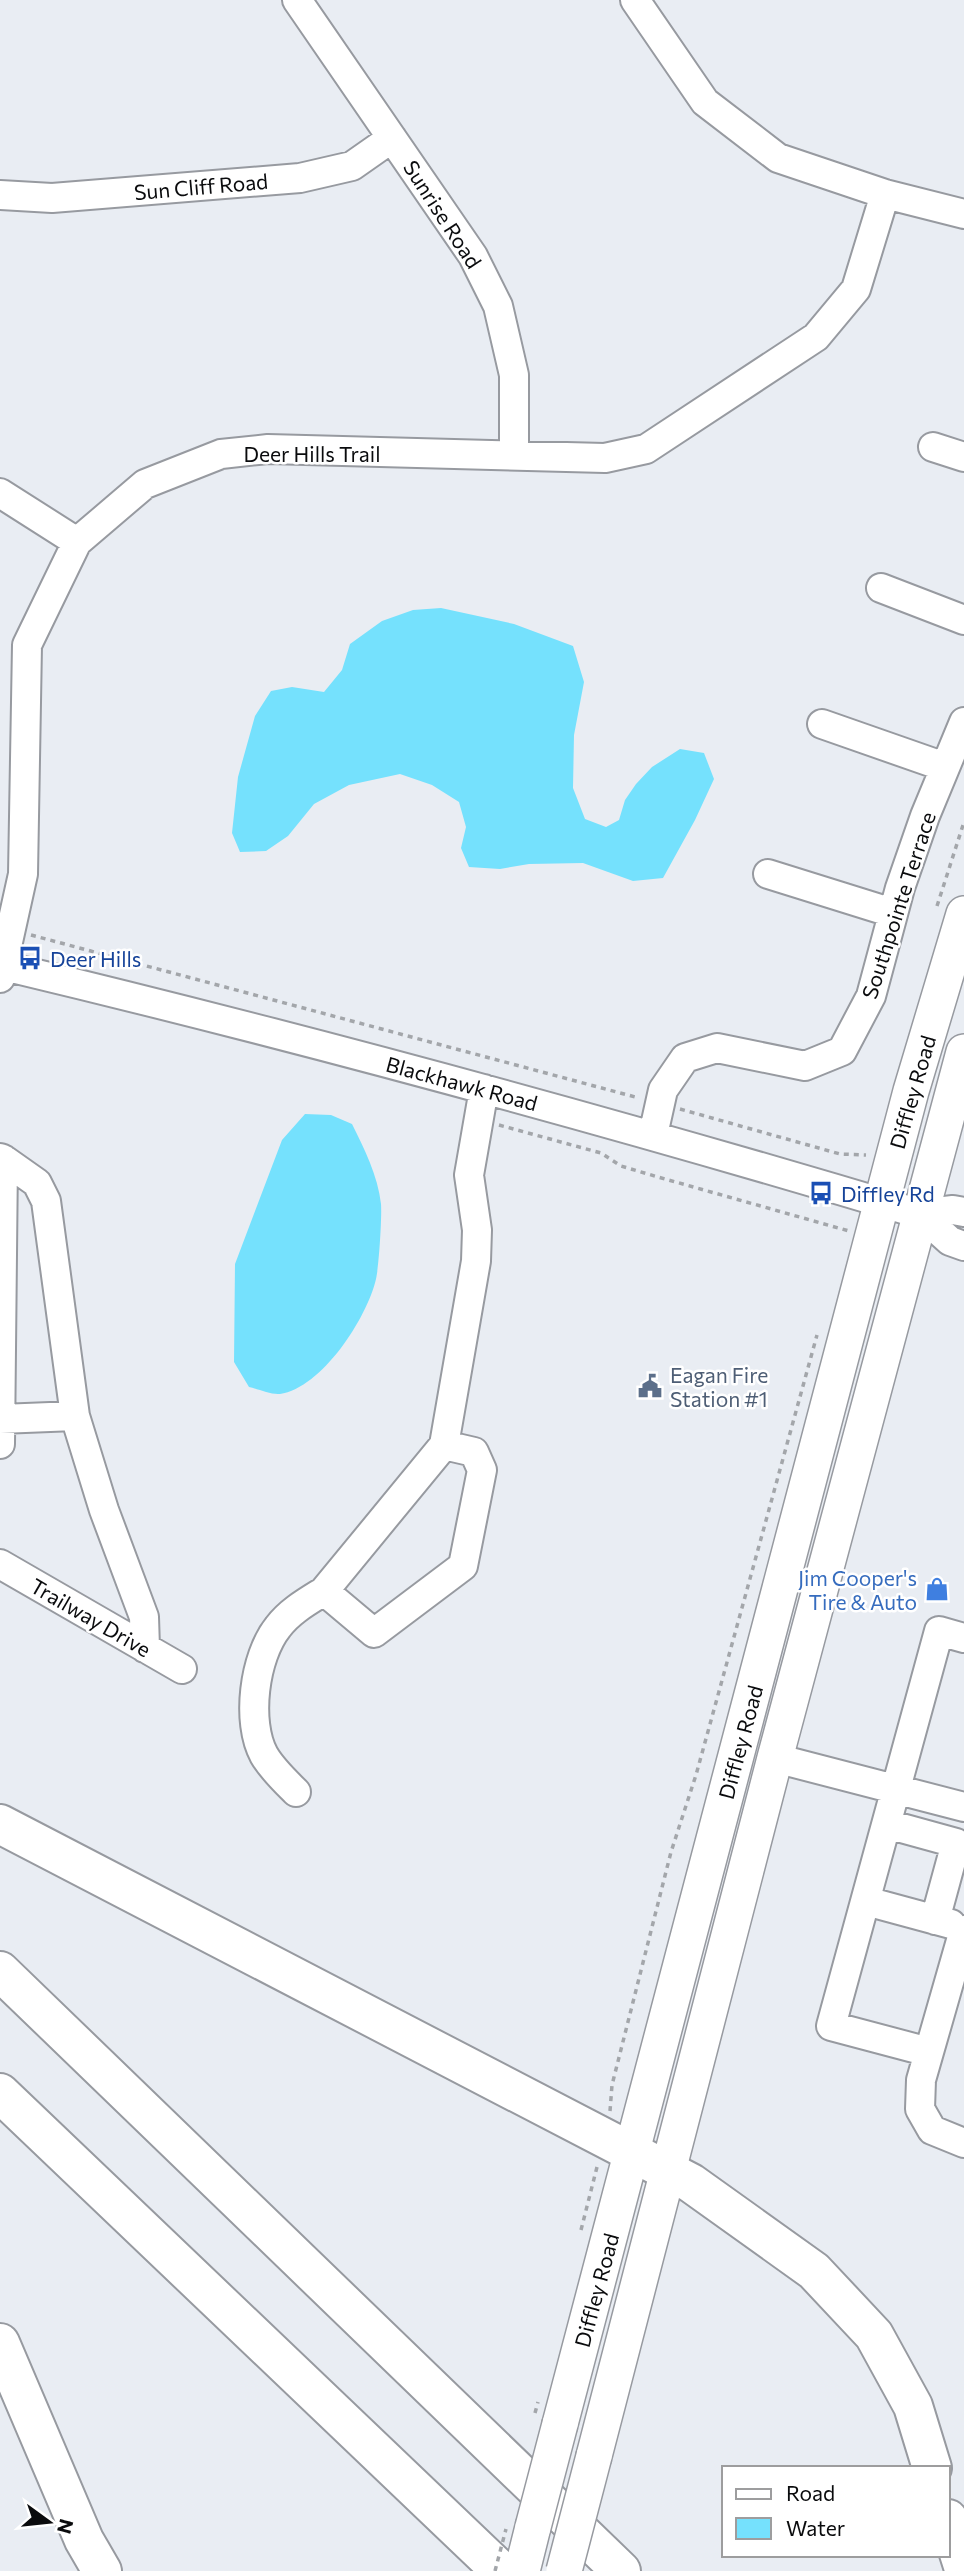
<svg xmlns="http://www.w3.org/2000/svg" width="964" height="2571" viewBox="0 0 964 2571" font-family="Commissioner,sans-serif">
  <rect width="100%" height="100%" fill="#e9edf3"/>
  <path fill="#75e1fd" d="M441 608 514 624 573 646 584 682 574 735 573 788 585 819 606 827 619 820 625 800 636 784 652 767 680 749 704 753 714 779 695 820 663 878 633 881 583 863 529 864 500 869 469 867 461 848 466 827 459 802 432 785 400 774 349 785 314 804 288 836 266 851 240 852 232 833 238 777 255 716 271 691 292 687 324 692 342 670 350 644 382 621 413 610Z
    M305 1114 331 1115 352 1124C364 1148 378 1176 381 1204 382 1217 379 1266 376 1279 367 1318 322 1388 280 1394 271 1395 258 1389 249 1387L234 1362 235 1264 282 1140Z"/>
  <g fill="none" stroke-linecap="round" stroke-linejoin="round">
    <g stroke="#979aa0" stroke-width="32">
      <path id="minor" d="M297 0 473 256 498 306 514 375V455
        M635 0 705 102 778 158 885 194 964 214
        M0 195 52 198 300 178 352 166 392 138
        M933 447 964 457
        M0 493 77 542
        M881 588 964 620
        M822 724 945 767
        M768 874 893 913
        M0 965C309 1039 616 1123 920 1214L953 1210 964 1212
        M0 978 23 874 27 645 77 542 145 484 221 454 268 449 605 458 646 449 816 337 856 289 885 194
        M653 1135 663 1090 685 1058 717 1048 805 1066 842 1051 871 996 900 888 925 816 964 722
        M0 1158 3 1159 0 1444
        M3 1159 37 1183 46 1201 75 1416 104 1510 144 1617 145 1648
        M920 1214 950 1241 964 1246
        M0 1419 75 1416
        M444 1445 474 1452 482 1470 463 1566 374 1633 324 1591 444 1445 476 1261 477 1230 469 1175 484 1089
        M0 1564 182 1669
        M775 1758 964 1807
        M296 1792C285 1781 272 1769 264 1755 246 1722 254 1657 278 1627 290 1611 308 1601 324 1591
        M887 1824 956 1843 935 1920
        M866 1901 951 1924
        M964 1930 921 2080 920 2109 932 2130 964 2143
        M929 2052 831 2026 939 1631 964 1638"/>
    </g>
    <g stroke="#979aa0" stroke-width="38">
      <path id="major" d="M560 2424 872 1239 911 1091 964 914
        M594 2456 775 1758 964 1052
        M522 2571 533 2527"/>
    </g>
    <g stroke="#979aa0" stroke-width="42">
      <path id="highway" d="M0 1824 691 2183 814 2271 874 2335 913 2406 932 2468
        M0 1971 621 2571
        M0 2093 501 2571
        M0 2343 84 2540 102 2571
        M948 2519 964 2569"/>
    </g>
    <path stroke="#a3a6aa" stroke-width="3.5" stroke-dasharray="5 5" stroke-linecap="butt" d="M937 906 964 822
      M31 935 639 1098
      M680 1109 840 1154 866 1155
      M499 1125 601 1153 621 1166 658 1177 849 1231
      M610 2111 612 2085 671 1852 696 1775 817 1335
      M581 2230 597 2167"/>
    <use href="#minor" stroke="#fff" stroke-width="28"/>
    <use href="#major" stroke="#fff" stroke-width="35"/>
    <use href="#highway" stroke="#fff" stroke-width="38"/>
    <g stroke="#979aa0" stroke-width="38" stroke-linecap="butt">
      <path id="major-bridge" d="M533 2527 560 2424
        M564 2571 594 2456"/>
    </g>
    <path stroke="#a3a6aa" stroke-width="3.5" stroke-dasharray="5 5" stroke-linecap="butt" d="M535 2413 538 2402
      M495 2571 506 2529"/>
    <use href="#major-bridge" stroke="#fff" stroke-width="35"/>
  </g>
  <defs>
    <g id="bus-bare" transform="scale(1.89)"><path d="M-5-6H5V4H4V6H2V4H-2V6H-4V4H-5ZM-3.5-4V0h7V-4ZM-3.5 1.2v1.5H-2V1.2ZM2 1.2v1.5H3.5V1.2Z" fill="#1a4fb4" stroke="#fff" stroke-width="2.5" paint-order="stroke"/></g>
    <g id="civic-bare" transform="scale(1.89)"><path d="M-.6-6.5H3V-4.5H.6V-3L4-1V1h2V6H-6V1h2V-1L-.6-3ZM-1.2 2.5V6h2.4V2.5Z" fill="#5c6f8a" stroke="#fff" stroke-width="2.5" paint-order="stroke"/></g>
    <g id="shop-bare" transform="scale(1.89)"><path d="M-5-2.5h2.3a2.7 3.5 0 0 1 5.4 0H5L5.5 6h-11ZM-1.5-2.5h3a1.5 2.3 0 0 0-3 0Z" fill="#3f7fe0" stroke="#fff" stroke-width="2.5" paint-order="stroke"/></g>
  </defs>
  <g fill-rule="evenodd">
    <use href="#bus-bare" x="30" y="958"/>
    <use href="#bus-bare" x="821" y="1193"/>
    <use href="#civic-bare" x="650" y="1386"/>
    <use href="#shop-bare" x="937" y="1589"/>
  </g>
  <g text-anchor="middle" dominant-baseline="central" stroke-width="5" stroke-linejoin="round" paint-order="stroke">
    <g font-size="21" fill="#0a0b0d" stroke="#fff">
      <text transform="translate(201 186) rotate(-5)">Sun Cliff Road</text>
      <text transform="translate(443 214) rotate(57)">Sunrise Road</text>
      <text x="312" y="453">Deer Hills Trail</text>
      <text transform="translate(898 905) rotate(-72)">Southpointe Terrace</text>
      <text transform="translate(462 1083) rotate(15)">Blackhawk Road</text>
      <text transform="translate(912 1092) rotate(-74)">Diffley Road</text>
      <text transform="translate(91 1617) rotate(30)">Trailway Drive</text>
      <text transform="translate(740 1742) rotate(-75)">Diffley Road</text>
      <text transform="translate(596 2290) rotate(-75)">Diffley Road</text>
    </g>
    <g font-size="21" fill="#164399" stroke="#fff" text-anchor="start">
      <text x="50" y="958">Deer Hills</text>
      <text x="841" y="1193">Diffley Rd</text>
    </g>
    <g font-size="21" fill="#4e5e75" stroke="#fff" text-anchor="start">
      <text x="670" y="1374">Eagan Fire<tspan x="670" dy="24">Station #1</tspan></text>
    </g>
    <g font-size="21" fill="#366cbe" stroke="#fff" text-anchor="end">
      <text x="917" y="1577">Jim Cooper's<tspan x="917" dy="24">Tire &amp; Auto</tspan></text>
    </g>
  </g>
  <rect x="722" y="2466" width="228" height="91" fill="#ffffff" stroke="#9d9d9e" stroke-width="2"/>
  <rect x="736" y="2489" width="35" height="10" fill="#ffffff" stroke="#9d9d9e" stroke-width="2"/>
  <text x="786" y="2501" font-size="21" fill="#0a0b0d">Road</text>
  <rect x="736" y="2518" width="35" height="21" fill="#75e1fd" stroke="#9d9d9e" stroke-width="2"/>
  <text x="786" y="2536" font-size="21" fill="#0a0b0d">Water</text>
  <g transform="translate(49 2522) rotate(105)" stroke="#ffffff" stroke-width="5" paint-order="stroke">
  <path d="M0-5L12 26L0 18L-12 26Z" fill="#0a0b0d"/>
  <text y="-10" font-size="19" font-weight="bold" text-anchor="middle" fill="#0a0b0d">N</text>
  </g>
</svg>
